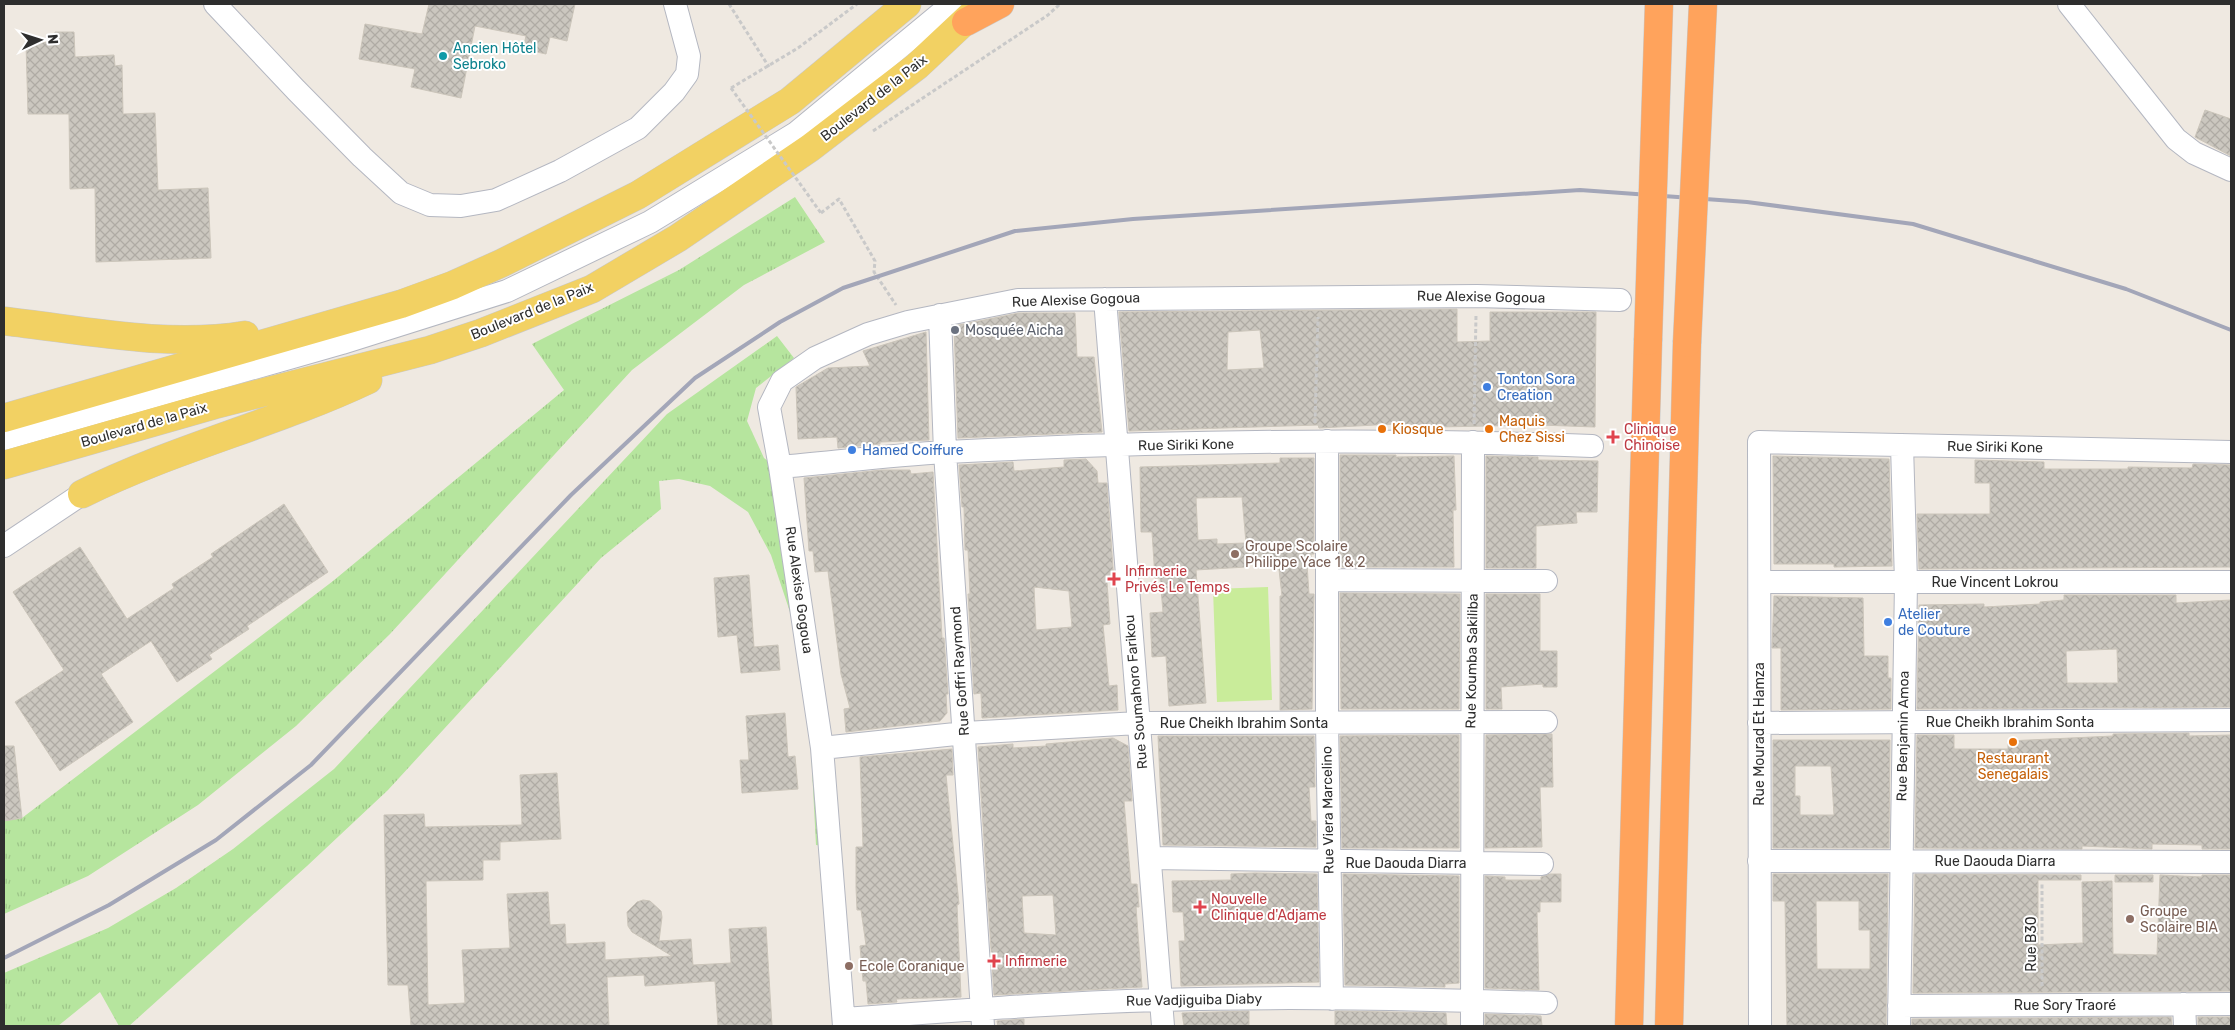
<svg xmlns="http://www.w3.org/2000/svg" width="2235" height="1030" viewBox="0 0 2235 1030" font-family="Rubik,sans-serif">
  <defs>
    <pattern id="grass-tufts" width="24" height="20" patternUnits="userSpaceOnUse" patternTransform="scale(1.25)"><rect width="24" height="20" fill="#b6e59e"/><path d="M3 7l-1-3M5 7V3M7 7l1-3M15 17l-1-3M17 17v-4M19 17l1-3" fill="none" stroke="#9dc588"/></pattern>
    <pattern id="building-cross-hatch" width="8" height="8" patternUnits="userSpaceOnUse" patternTransform="scale(1.25)"><rect width="8" height="8" fill="#cbc7bf"/><path d="M0 0l8 8M0 8l8-8" fill="none" stroke="#afaba4"/></pattern>
  </defs>
  <rect width="100%" height="100%" fill="#efe9e1"/>
  <path fill="url(#grass-tufts)" d="M795 197 825 242 744 285 632 370 390 634 296 726 198 805 88 876 4 914V821L22 818 333 581 564 390 532 344 679 270Z
    M777 336 794 358 756 388 747 421 764 458 793 481 829 847 816 845 811 750 794 624 771 555 748 512 710 486 679 479 659 481 661 509 601 558 388 790 307 866 129 1026H119L100 992 58 1026H4V973L108 928 176 888 233 849 334 769 667 414Z"/>
  <path fill="#c9ec9a" d="M1268 587 1272 700 1217 702 1213 589Z"/>
  <path fill="url(#building-cross-hatch)" stroke="#cbc5ba" fill-rule="evenodd" d="M429 4H575L567 41 550 37 546 54 523 49 526 36 475 26 461 98 411 87 415 69 359 59 365 24 422 34Z
    M55 32H74L75 57 114 55 115 66 122 65 123 114 155 113 158 190 208 188 211 258 96 262 95 188 70 189 69 114H28L26 43 55 42Z
    M2205 110 2231 119V156L2195 137Z
    M1457 309V342L1490 341V312H1596L1595 427 1540 425 1437 427V425L1394 424 1319 428 1318 425 1129 431 1119 312ZM1260 330 1264 368 1227 370 1228 332Z
    M1019 313H1075L1077 357H1094L1102 432 958 438 954 326Z
    M926 332 929 440 880 442V444L838 448 837 437 798 439 796 387 828 368 870 366 863 351Z
    M1340 455H1396V457L1454 456 1456 510H1453L1454 567H1340Z
    M1486 456 1538 457V460L1598 461 1597 512H1576L1577 523 1536 526V568H1486Z
    M1773 456 1889 459 1892 566 1834 567V564H1774Z
    M1280 458H1314V554H1311V564H1307L1309 594H1314L1312 709 1280 710V596H1282L1278 561 1245 563 1246 567 1196 570 1206 703 1169 706 1166 656 1152 657 1150 613 1163 612 1160 578H1155L1152 532H1141L1140 467 1280 463ZM1242 497 1246 543 1217 544V539L1198 540 1196 498Z
    M1086 459 1097 471 1098 483H1107L1114 582H1107L1110 624 1103 625 1109 686 1117 685 1118 710 982 718 981 693 974 694 968 594H970L968 550H965L964 507H962L959 465 1013 462 1014 471 1064 467V460ZM1034 587 1069 591 1072 627 1036 630Z
    M1975 460 2044 462V469H2128V467L2192 468 2193 464 2231 465V567L1919 569 1917 514H1990V483H1975Z
    M882 470H910L911 474 933 472 942 638H944L948 694H946L947 713 940 721 846 732 844 709 850 708 841 674 828 571 815 572 813 551H809L804 478Z
    M284 504 328 572 247 626 249 629 209 655 212 659 177 682 151 641 101 674 133 722 60 771 15 702 64 670 13 592 80 547 127 619 174 588 172 584 213 557 211 554Z
    M749 575 754 647 778 645 780 670 741 673 737 635 718 637 714 578Z
    M1340 593 1460 594 1459 709H1341Z
    M1486 594H1540V651H1557V687H1543V684L1501 687 1502 709H1486Z
    M2064 595H2176V603L2231 600V707L1917 709 1919 605 1984 604V607L2040 604V602L2064 600ZM2117 649 2118 683H2067L2066 651Z
    M1774 596 1863 598 1864 656H1888V678H1891V709L1781 710V648H1772Z
    M785 713 788 757 795 756 798 789 742 793 740 760H749L746 716Z
    M2189 733V736L2231 735V849H2202V845L2152 844V849L2082 846V849L1915 848 1917 735H1954V749H2008V741L2113 736V734Z
    M1552 734 1553 787H1540L1542 847 1485 848 1486 735Z
    M1459 735V848H1342L1340 736Z
    M1158 736H1314L1315 787H1309L1311 821H1316V847L1163 845Z
    M1113 738 1128 746 1132 801H1124L1131 884H1137L1139 907H1136L1142 987 994 995 978 747 1013 744V748L1046 746V744ZM1053 895 1056 935 1024 933 1022 896Z
    M1773 740H1890L1889 848H1773ZM1795 766H1831L1834 815H1800V796H1795Z
    M4 746H14L22 818 4 821Z
    M952 749 953 775H946L959 904 957 905 961 997 896 999 897 1002 868 1004 866 981H863L860 946 866 945 861 910H857L856 887V847H863L860 757Z
    M557 773 561 839 500 842V860H483V880L426 881 428 1005 465 1003 462 950 510 948 507 894 548 892 550 925 565 924 566 944 605 942V960L672 956 632 932 628 926 627 912 637 902 643 900 650 901 661 911 662 917 659 941 691 939 693 965 731 963 729 929 766 927 772 1026H718L715 981 645 986 644 975 607 977 609 1026H411L408 985H388L384 815 424 814 425 827 522 825 520 775Z
    M1255 873 1317 874 1319 982 1181 986 1179 941H1185L1183 912H1173L1172 881 1231 880V874Z
    M1343 874 1459 876V983L1445 984V987L1345 985Z
    M1550 874H1561V902H1540V912H1537L1539 990 1485 988V876L1505 877V880H1541V877Z
    M1773 874H1888L1886 1026H1787L1785 901H1773ZM1816 901H1859V930H1870V969H1817Z
    M1915 874 2081 875V880H2038V945L2083 943 2082 882 2112 881 2113 954 2157 955 2160 875 2202 877V875H2231V991L1913 993Z
    M2115 875H2153V882H2115Z
    M1249 1011V1026H1184L1182 1013Z
    M1335 1011 1446 1013 1447 1026H1335Z
    M1485 1014 1541 1016 1542 1026H1485Z
    M2171 1017 2172 1026H1912V1019Z
    M2198 1017H2231V1026H2198Z
    M1024 1019V1026H998L997 1021Z"/>
  <g fill="none" stroke-linecap="round" stroke-linejoin="round">
    <g stroke="#b4b7c1" stroke-width="24">
      <path id="minor" d="M215 4 296 90 362 157 401 193 430 205 461 206 496 200 560 171 638 128 674 92 687 74 689 56 675 4
        M2069 4 2176 139 2194 153 2231 170
        M1105 299 1163 1026
        M940 315 945 452 983 1026
        M4 439 342 343 507 291 650 222 796 133 952 4
        M1327 441V723L1332 999
        M780 467C836 462 892 455 947 452 1162 441 1377 438 1592 446
        M4 546 82 494
        M1327 580 1546 581
        M1760 582H2231
        M1759 723 2231 720
        M822 748 965 733 1138 723 1546 722
        M1150 858 1542 864
        M1759 861 2231 862
        M2184 1004 2185 1026
        M1899 1006 2231 1004
        M844 1019C949 1011 1055 1003 1160 1000 1289 996 1418 999 1546 1003
        M844 1026 822 748 780 467 769 407 782 381 815 358 868 334 908 322 1018 300 1477 296 1620 300
        M1472 1026 1473 442
        M1760 1026 1759 442 2231 452
        M1899 1026 1906 582 1902 445"/>
    </g>
    <g stroke="#c9c9c9" stroke-width="29">
      <path id="major" d="M4 321C83 330 166 348 245 335
        M4 418 401 304 453 285 502 263 638 195 790 101 907 4
        M4 465 214 405 430 350 481 333 592 289 678 238 810 148 917 66 982 5
        M82 494C174 448 275 424 368 380"/>
    </g>
    <g stroke="#c9c9c9" stroke-width="29">
      <path id="highway" d="M966 22 1000 4
        M1629 1026 1648 341
        M1669 1026 1687 343"/>
    </g>
    <path stroke="#c9c9c9" stroke-width="3" stroke-dasharray="4 2.5" stroke-linecap="butt" d="M729 4 769 67
      M731 88 798 48 857 4
      M873 131 1048 15 1060 4
      M821 213 839 199 875 261 874 272 896 305
      M1315 423 1318 317
      M1474 424 1476 315
      M2042 986V882"/>
    <use href="#minor" stroke="#fff" stroke-width="22"/>
    <use href="#major" stroke="#f2d163" stroke-width="28"/>
    <use href="#highway" stroke="#ffa35c" stroke-width="28"/>
    <path stroke="#a3a6b8" stroke-width="4" d="M4 958 109 905 216 840 311 765 571 495 695 378 780 322 843 288 1015 231 1133 219 1580 190 1747 202 1913 224 2126 289 2231 330"/>
    <g stroke="#c9c9c9" stroke-width="29" stroke-linecap="butt">
      <path id="highway-bridge" d="M1648 341 1659 4
        M1687 343 1703 4"/>
    </g>
    <path stroke="#c9c9c9" stroke-width="3" stroke-dasharray="4 2.5" stroke-linecap="butt" d="M731 88 821 213"/>
    <use href="#highway-bridge" stroke="#ffa35c" stroke-width="28"/>
  </g>
  <circle fill="#0f9aa8" stroke="#fff" stroke-width="2" cx="443" cy="56" r="5"/>
  <circle fill="#6b7280" stroke="#fff" stroke-width="2" cx="955" cy="330" r="5"/>
  <g fill="#3f7fe0" stroke="#fff" stroke-width="2">
    <circle cx="1487" cy="387" r="5"/>
    <circle cx="852" cy="450" r="5"/>
    <circle cx="1888" cy="622" r="5"/>
  </g>
  <g fill="#e8710a" stroke="#fff" stroke-width="2">
    <circle cx="1382" cy="429" r="5"/>
    <circle cx="1489" cy="429" r="5"/>
    <circle cx="2013" cy="742" r="5"/>
  </g>
  <g fill="#e0444e" stroke="#fff" stroke-width="2">
    <path d="M1610.5 429.5h5v5h5v5h-5v5h-5v-5h-5v-5h5z"/>
    <path d="M1111.5 571.5h5v5h5v5h-5v5h-5v-5h-5v-5h5z"/>
    <path d="M1197.5 899.5h5v5h5v5h-5v5h-5v-5h-5v-5h5z"/>
    <path d="M991.5 953.5h5v5h5v5h-5v5h-5v-5h-5v-5h5z"/>
  </g>
  <g fill="#8d6e63" stroke="#fff" stroke-width="2">
    <circle cx="1235" cy="554" r="5"/>
    <circle cx="2130" cy="919" r="5"/>
    <circle cx="849" cy="966" r="5"/>
  </g>
  <g text-anchor="middle" dominant-baseline="central" stroke-width="4" stroke-linejoin="round" paint-order="stroke">
    <g font-size="14" fill="#0d838f" stroke="#fff" text-anchor="start">
      <text x="453" y="48">Ancien Hôtel<tspan x="453" dy="16">Sebroko</tspan></text>
    </g>
    <g font-size="14" fill="#2e2e2e" stroke="#fff">
      <text transform="translate(874 98) rotate(-38)">Boulevard de la Paix</text>
      <text transform="translate(1481 297) rotate(1)">Rue Alexise Gogoua</text>
      <text transform="translate(1076 300) rotate(-2)">Rue Alexise Gogoua</text>
      <text transform="translate(532 311) rotate(-22)">Boulevard de la Paix</text>
      <text transform="translate(144 425) rotate(-16)">Boulevard de la Paix</text>
      <text transform="translate(1186 445) rotate(-1)">Rue Siriki Kone</text>
      <text transform="translate(1995 447) rotate(1)">Rue Siriki Kone</text>
      <text x="1995" y="582">Rue Vincent Lokrou</text>
      <text transform="translate(799 590) rotate(82)">Rue Alexise Gogoua</text>
      <text transform="translate(1472 661) rotate(-89)">Rue Koumba Sakiliba</text>
      <text transform="translate(960 671) rotate(-94)">Rue Goffri Raymond</text>
      <text transform="translate(1136 692) rotate(-95)">Rue Soumahoro Farikou</text>
      <text x="2010" y="722">Rue Cheikh Ibrahim Sonta</text>
      <text x="1244" y="723">Rue Cheikh Ibrahim Sonta</text>
      <text transform="translate(1759 734) rotate(-90)">Rue Mourad Et Hamza</text>
      <text transform="translate(1903 736) rotate(-89)">Rue Benjamin Amoa</text>
      <text transform="translate(1328 810) rotate(-91)">Rue Viera Marcelino</text>
      <text x="1995" y="861">Rue Daouda Diarra</text>
      <text x="1406" y="863">Rue Daouda Diarra</text>
      <text transform="translate(2031 944) rotate(-90)">Rue B30</text>
      <text transform="translate(1194 1000) rotate(-1)">Rue Vadjiguiba Diaby</text>
      <text x="2065" y="1005">Rue Sory Traoré</text>
    </g>
    <g font-size="14" fill="#5b616d" stroke="#fff" text-anchor="start">
      <text x="965" y="330">Mosquée Aicha</text>
    </g>
    <g font-size="14" fill="#366cbe" stroke="#fff" text-anchor="start">
      <text x="1497" y="379">Tonton Sora<tspan x="1497" dy="16">Creation</tspan></text>
      <text x="862" y="450">Hamed Coiffure</text>
      <text x="1898" y="614">Atelier<tspan x="1898" dy="16">de Couture</tspan></text>
    </g>
    <g font-size="14" fill="#c56008" stroke="#fff" text-anchor="start">
      <text x="1499" y="421">Maquis<tspan x="1499" dy="16">Chez Sissi</tspan></text>
      <text x="1392" y="429">Kiosque</text>
      <text x="2013" y="758" text-anchor="middle">Restaurant<tspan x="2013" dy="16">Senegalais</tspan></text>
    </g>
    <g font-size="14" fill="#be3a42" stroke="#fff" text-anchor="start">
      <text x="1624" y="429">Clinique<tspan x="1624" dy="16">Chinoise</tspan></text>
      <text x="1125" y="571">Infirmerie<tspan x="1125" dy="16">Privés Le Temps</tspan></text>
      <text x="1211" y="899">Nouvelle<tspan x="1211" dy="16">Clinique d'Adjame</tspan></text>
      <text x="1005" y="961">Infirmerie</text>
    </g>
    <g font-size="14" fill="#785e54" stroke="#fff" text-anchor="start">
      <text x="1245" y="546">Groupe Scolaire<tspan x="1245" dy="16">Philippe Yace 1 &amp; 2</tspan></text>
      <text x="2140" y="911">Groupe<tspan x="2140" dy="16">Scolaire BIA</tspan></text>
      <text x="859" y="966">Ecole Coranique</text>
    </g>
  </g>
  <rect width="2235" height="1030" fill="none" stroke="#2e2e2e" stroke-width="10"/>
  <g transform="translate(40 40) rotate(86)" stroke="#ffffff" stroke-width="4" paint-order="stroke">
  <path d="M0-4L9 19L0 12L-9 19Z" fill="#2e2e2e"/>
  <text y="-8" font-size="14" font-weight="bold" text-anchor="middle" fill="#2e2e2e">N</text>
  </g>
</svg>
